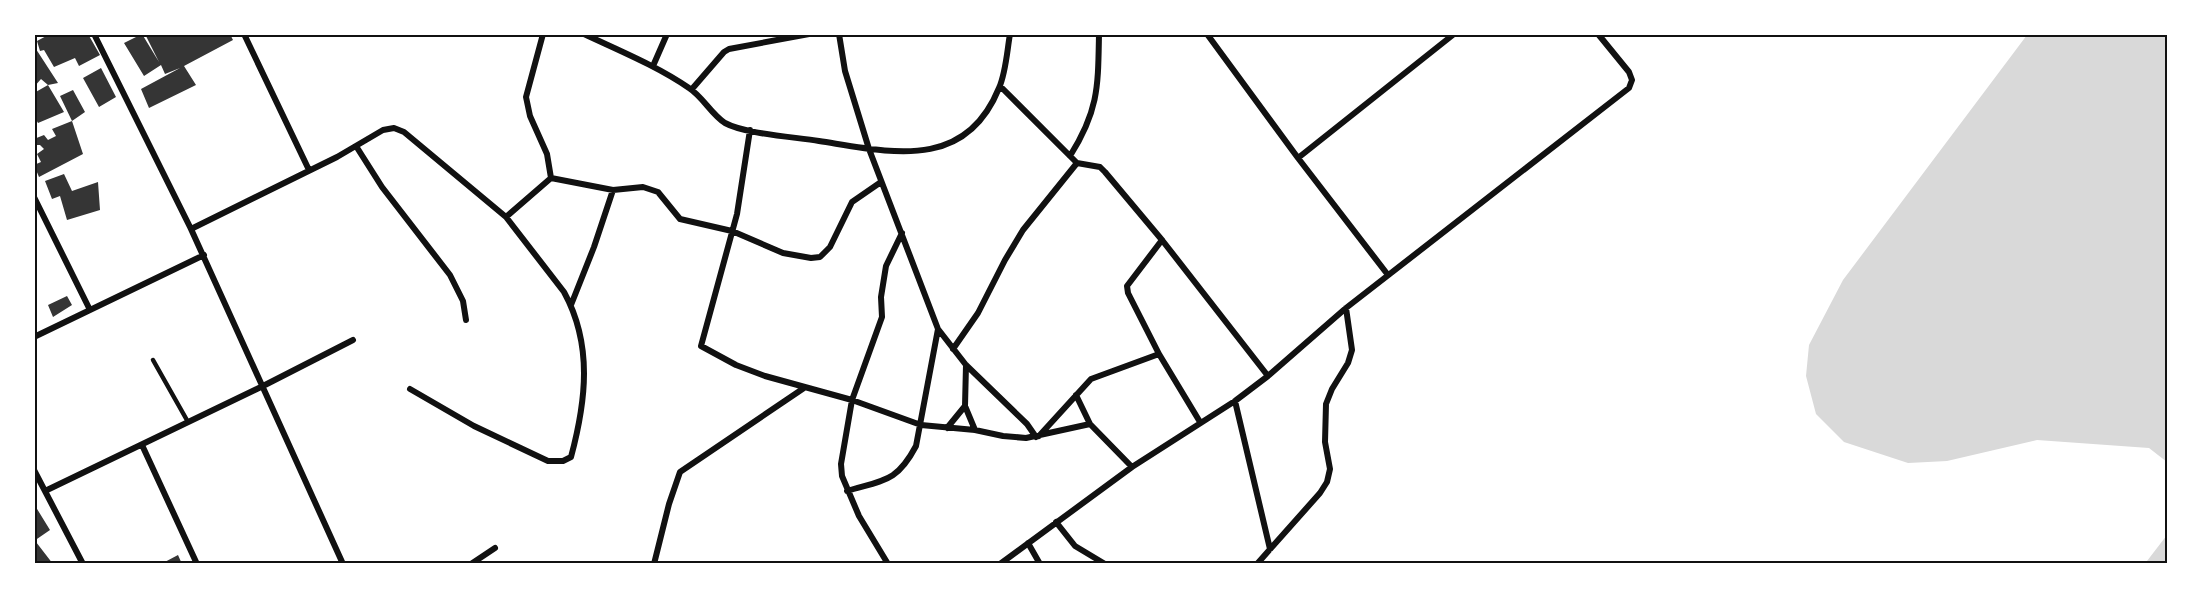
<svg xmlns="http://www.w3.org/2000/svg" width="2202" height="598" viewBox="0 0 2202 598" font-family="'Source Sans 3',sans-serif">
  <rect width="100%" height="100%" fill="#fff"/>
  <path fill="#d9d9d9" d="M2027 35H2167V462L2149 448 2037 440 1947 461 1908 463 1844 442 1816 414 1806 376 1809 345 1843 280Z
    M2167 535V563H2144L2147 561Z"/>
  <path fill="#353535" d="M50 34H88L100 55 79 66 75 58 54 67 44 50 40 51 37 41Z
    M142 34 159 62 145 34H230L233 40 184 66 196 85 149 108 141 89 180 68 165 74 161 65 144 76 124 43Z
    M34 46 58 83 48 85 41 79 34 87Z
    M101 68 116 97 99 107 83 78Z
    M48 85 64 112 38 123 34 116V93Z
    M73 90 85 112 72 121 60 96Z
    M72 121 83 154 39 177 34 165 41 162 37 154 44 149 40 145H34V139L44 135 48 140 56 136 52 129Z
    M64 174 72 191 98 182 100 210 67 220 60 196 52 199 45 181Z
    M67 296 72 305 53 317 48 305Z
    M34 504 50 530 34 541Z
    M36 542 53 564H34V543Z
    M178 555 182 564H161Z"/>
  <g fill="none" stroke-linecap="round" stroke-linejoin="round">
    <path stroke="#111" stroke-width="4.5" d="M153 360 188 422"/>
    <path stroke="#111" stroke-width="6" d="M94 34 191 229 343 564
      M244 34 309 170
      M543 34 526 97 530 116 547 154 551 178
      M584 34C620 51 657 66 689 88 703 97 711 114 725 123 745 134 795 137 819 141 890 152 965 172 999 88 1006 72 1007 51 1010 34
      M839 34 845 71 869 149 938 329 966 365 1027 424 1036 437
      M1207 34 1298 158 1388 275
      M653 66 667 34
      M692 89 724 52 729 49 809 34
      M750 130 737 214 701 346 736 365 765 376 852 400 921 425 975 430 1003 436 1026 438 1090 424 1132 467
      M356 146 382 187 450 275 463 301 466 320
      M1070 156C1099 110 1098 86 1099 34
      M1298 158 1454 34
      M1077 163 1100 167 1105 172 1162 240 1268 376
      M551 178 613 190 643 187 658 192 680 219 732 231 783 253 811 258 820 257 830 247 852 202 881 182
      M34 197 90 310
      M191 229 337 157 383 130 394 128 404 132 506 217 551 178
      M571 305 594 247 613 190
      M34 337 204 255
      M953 349 978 313 1005 260 1023 230 1077 163 1000 86
      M1159 354 1128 293 1127 286 1162 240
      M966 365 965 406 975 430
      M410 389 474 426 548 461H563L571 457C586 401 593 345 564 292L506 217
      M1076 395 1090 424
      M1235 401 1270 549
      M947 428 965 406
      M1039 436 1091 379 1159 354 1200 422
      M142 445 197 564
      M34 470 83 564
      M45 491 263 386 353 340
      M847 491C884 480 897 482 916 446L938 329
      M1056 522 1075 546 1105 564
      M1028 543 1040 564
      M471 564 495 548
      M654 564 669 504 680 472 804 388
      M888 564 859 516 842 476 841 464 852 400 882 317 881 297 886 266 902 233
      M1000 564 1132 467 1235 401 1268 376 1346 308 1629 88 1632 80 1629 72 1598 34
      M1257 564 1320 493 1327 482 1330 469 1325 442 1326 404 1332 389 1348 363 1352 350 1346 308"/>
  </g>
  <rect width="2202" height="598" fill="none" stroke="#ffffff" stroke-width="72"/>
  <rect x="36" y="36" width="2130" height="526" fill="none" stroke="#111" stroke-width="2"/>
</svg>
